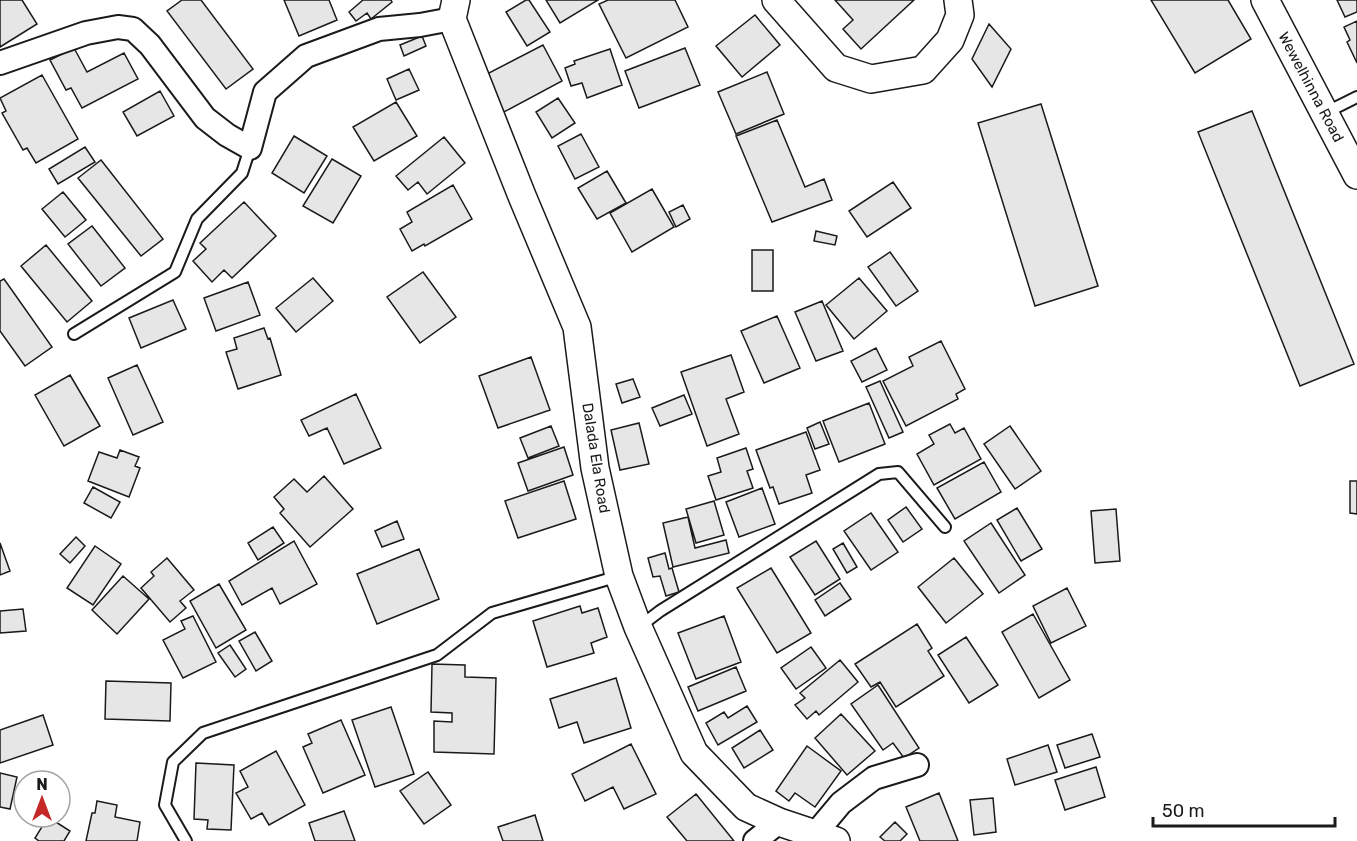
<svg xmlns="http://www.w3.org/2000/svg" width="1357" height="841" viewBox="0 0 1357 841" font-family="Rubik,sans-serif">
  <rect width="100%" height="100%" fill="#fff"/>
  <path fill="#e6e6e6" stroke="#1a1a1a" stroke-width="1.5" d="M0 0H22L37 24 0 47Z
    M182 0H201L253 69 226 89 167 11Z
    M284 0H329L337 20 299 36Z
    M363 0H391L392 2 371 19 367 13 356 21 349 12Z
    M526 0H529L550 32 527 46 506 12Z
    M546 0H598L560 23Z
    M608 0H675L688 27 626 58 599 4Z
    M835 0H914L861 49 843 29 853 20Z
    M1151 0H1228L1251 39 1195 73Z
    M1337 0H1357V12L1345 17Z
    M755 15 780 45 742 77 716 46Z
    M1357 21V63L1347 42 1350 40 1344 27Z
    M989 24 1011 49 992 87 972 59Z
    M422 36 426 46 404 56 400 45Z
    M543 45 562 81 502 113 483 76Z
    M74 48 87 72 124 53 138 79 82 108 71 88 66 90 50 60Z
    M685 48 700 85 639 108 625 71Z
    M610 49 622 85 587 98 582 83 571 86 565 68 575 64 574 61Z
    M409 69 419 90 396 100 387 79Z
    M767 72 784 114 736 134 718 92Z
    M42 75 78 139 36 163 27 148 23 150 2 113 6 111 0 98Z
    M160 91 174 116 137 136 123 112Z
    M558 98 575 123 552 138 536 112Z
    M396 102 417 136 374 161 353 127Z
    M1041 104 1098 286 1035 306 978 123Z
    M1252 111 1354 364 1300 386 1198 132Z
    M777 120 805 187 824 179 832 200 772 222 736 136Z
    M581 134 599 167 575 179 558 146Z
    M294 136 327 156 304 193 272 173Z
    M444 137 465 163 427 194 418 182 408 190 396 176Z
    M85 147 95 162 58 184 49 169Z
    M332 159 361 176 333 223 303 206Z
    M101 160 163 239 141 256 78 178Z
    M607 171 626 203 597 219 578 188Z
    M893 182 911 208 867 237 849 211Z
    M453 185 472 219 425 246 424 244 412 251 400 229 412 222 407 212Z
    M652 189 674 227 632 252 610 213Z
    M63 192 86 220 65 237 42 209Z
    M244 202 276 236 232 278 224 270 212 282 193 261 206 249 200 243Z
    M683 205 690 219 676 227 669 212Z
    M92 226 125 268 101 286 68 244Z
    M816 231 837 236 835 245 814 241Z
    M46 245 92 301 67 322 21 266Z
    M752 250H773V291H752Z
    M890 252 918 291 896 306 868 267Z
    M423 272 456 317 420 343 387 297Z
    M313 278 333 301 296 332 276 308Z
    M859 278 887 311 854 339 826 305Z
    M4 279 52 347 25 366 0 331V281Z
    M248 282 260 315 216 331 204 298Z
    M173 300 186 329 141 348 129 318Z
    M822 301 843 351 816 361 795 312Z
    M777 316 800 368 764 383 741 331Z
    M264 328 268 339 270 338 281 375 238 389 226 352 237 349 234 338Z
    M941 341 965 389 956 394 958 399 906 426 883 381 913 366 909 357Z
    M876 348 887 370 862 382 851 361Z
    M731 355 744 392 726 399 739 434 707 446 681 372Z
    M531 357 550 410 498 428 479 376Z
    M137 365 163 422 133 435 108 378Z
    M70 375 100 426 64 446 35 395Z
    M633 379 640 397 622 403 616 384Z
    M880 381 903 432 889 438 866 387Z
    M356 394 381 448 344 464 327 428 309 436 301 420Z
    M684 395 692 414 660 426 652 408Z
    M869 403 885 444 839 462 823 421Z
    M820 422 829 444 815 449 807 428Z
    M639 423 649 464 620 470 611 430Z
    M950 424 955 433 964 428 981 459 934 485 917 454 934 444 929 435Z
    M551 426 559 446 528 458 520 438Z
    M1010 426 1041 471 1015 489 984 444Z
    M806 432 820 470 806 475 812 493 779 504 773 487 770 488 756 450Z
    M564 447 573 475 528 491 518 463Z
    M746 448 753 469 747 471 753 488 716 500 708 476 721 472 717 458Z
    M120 450 139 457 135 466 140 468 129 497 88 481 99 452 117 458Z
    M984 462 1001 492 955 519 937 488Z
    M324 476 353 509 310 547 280 513 284 509 274 497 294 479 307 492Z
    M564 481 576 519 518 538 505 501Z
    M1350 481H1357V514L1350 513Z
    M93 487 120 502 111 518 84 503Z
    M762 488 775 524 739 537 726 502Z
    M714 501 724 535 696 543 686 509Z
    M906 507 922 529 903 542 888 520Z
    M1017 508 1042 549 1021 561 997 520Z
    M1116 509 1120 561 1095 563 1091 511Z
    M871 513 898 552 871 570 844 531Z
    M688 517 695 548 726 540 729 553 673 567 663 523Z
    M397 521 404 539 382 547 375 531Z
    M991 523 1025 575 999 593 964 541Z
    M273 527 284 543 258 560 248 543Z
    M76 537 85 546 70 563 60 554Z
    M294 541 317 584 280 604 272 588 242 605 229 581Z
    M816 541 840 579 815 595 790 557Z
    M0 543 10 571 0 575Z
    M843 543 857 567 847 573 833 549Z
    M95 546 121 564 93 605 67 588Z
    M419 549 439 599 377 624 357 574Z
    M665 553 669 569 672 568 679 592 666 596 660 576 653 577 648 558Z
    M167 558 194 590 180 601 186 608 170 622 141 588 154 576 151 572Z
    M954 558 983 594 946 623 918 587Z
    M771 568 811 633 777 653 737 588Z
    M123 576 149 599 117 634 92 610Z
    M840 583 851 599 825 616 815 600Z
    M219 584 246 630 216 648 190 601Z
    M1067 588 1086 626 1051 643 1033 606Z
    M580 606 582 613 598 608 607 637 591 643 594 653 547 667 533 621Z
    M23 609 26 631 0 633V611Z
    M1033 614 1070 680 1039 698 1002 632Z
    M193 616 216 662 183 678 163 640 185 629 181 621Z
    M724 616 741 662 696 679 678 633Z
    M917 624 932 648 928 651 944 676 896 707 880 682 871 687 855 664Z
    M255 632 272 661 256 671 239 641Z
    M966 637 998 685 969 703 938 655Z
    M230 645 246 669 235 677 218 653Z
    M811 647 826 668 796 689 781 668Z
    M840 660 858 682 819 715 816 711 807 719 795 705 805 698 800 693Z
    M432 664 465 665V677L496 678 494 754 434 752V721L452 722V713L431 712Z
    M736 667 746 691 698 711 688 687Z
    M616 678 631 728 584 743 577 722 559 728 550 699Z
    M106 681 171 683 170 721 105 719Z
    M878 685 919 748 904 758 893 743 883 750 851 704Z
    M747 706 757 722 718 745 706 723 724 712 728 718Z
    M391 707 414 774 375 787 352 720Z
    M841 714 875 751 847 775 815 738Z
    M43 715 53 745 0 763V730Z
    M341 720 365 775 323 793 303 747 312 743 308 734Z
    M760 730 773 750 744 768 732 748Z
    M1092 734 1100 757 1065 768 1057 745Z
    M631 744 656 794 624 809 613 787 585 801 572 774Z
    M1048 745 1057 772 1015 785 1007 759Z
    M807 746 841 771 815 807 795 793 789 801 776 791Z
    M276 751 305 805 269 825 262 813 251 819 236 793 248 787 240 771Z
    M196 763 234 765 231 830 207 829 208 820 194 819Z
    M1096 767 1105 797 1065 810 1055 780Z
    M428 772 451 805 424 824 400 791Z
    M0 773 17 777 10 809 0 807Z
    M939 793 958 841H920L906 807Z
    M696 794 734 841H687L667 817Z
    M993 798 996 832 974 835 970 800Z
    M97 801 117 805 115 817 140 822 137 841H86L92 813H95Z
    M344 811 355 841H315L309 823Z
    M535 815 543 841H503L498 827Z
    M48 817 70 831 64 841H39L35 838Z
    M895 822 907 834 900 841H885L880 837Z"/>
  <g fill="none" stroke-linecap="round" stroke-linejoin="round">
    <g stroke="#1a1a1a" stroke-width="14">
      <path id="service" d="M1325 113 1357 97
        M74 334 175 272 197 219 242 173 250 148
        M639 627 660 611 879 474 898 472 945 527
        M186 841 165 805 173 762 203 733 437 655 492 613 619 576"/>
    </g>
    <g stroke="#1a1a1a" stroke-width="26">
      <path id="minor" d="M0 63 86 33 118 27 133 29 150 45 205 118 227 135 250 148 265 92 306 56 379 29 420 25 452 19
        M815 834 841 803 874 778 917 765
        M755 841 779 822"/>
    </g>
    <g stroke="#1a1a1a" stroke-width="30">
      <path id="tertiary" d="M456 0 452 19 522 196 577 327 595 468 619 576 638 627 694 753 746 807 779 822 836 841
        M776 0 836 68 871 79 923 70 950 40 960 15 958 0
        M1265 0 1357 175"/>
    </g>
    <use href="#service" stroke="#fff" stroke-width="10"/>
    <use href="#minor" stroke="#fff" stroke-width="22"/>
    <use href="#tertiary" stroke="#fff" stroke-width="27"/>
  </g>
  <g text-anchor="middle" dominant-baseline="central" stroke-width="4.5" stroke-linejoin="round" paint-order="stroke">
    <g font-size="15" fill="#1a1a1a" stroke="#fff">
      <text transform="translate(1311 87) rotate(62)">Wewelhinna Road</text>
      <text transform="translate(596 458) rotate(81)">Dalada Ela Road</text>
    </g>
  </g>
  <g transform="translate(42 799)"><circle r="28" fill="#ffffff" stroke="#a3a3a3" stroke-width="1.5"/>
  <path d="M0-4.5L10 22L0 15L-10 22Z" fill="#c62828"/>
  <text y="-9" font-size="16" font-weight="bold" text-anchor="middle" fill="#1a1a1a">N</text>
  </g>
  <path d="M1153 817v9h182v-9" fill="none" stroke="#1a1a1a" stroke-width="3"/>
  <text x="1162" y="817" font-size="18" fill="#1a1a1a" stroke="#ffffff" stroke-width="4.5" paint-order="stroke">50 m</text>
</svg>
